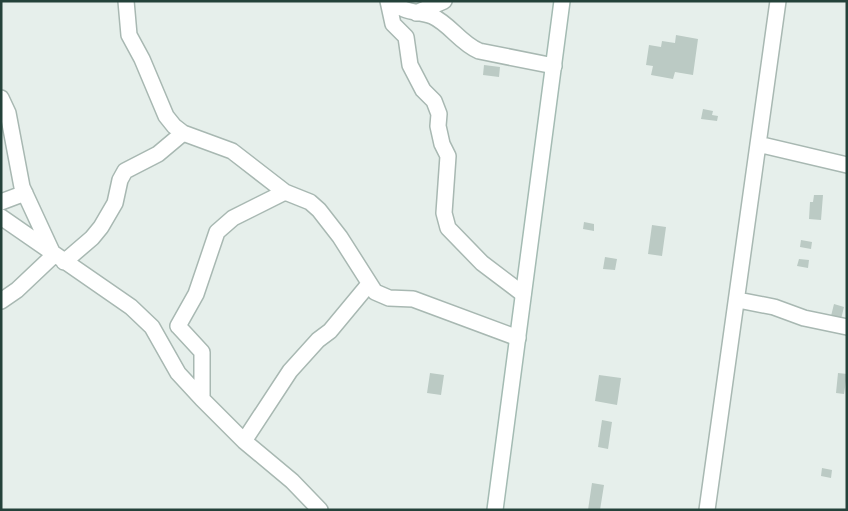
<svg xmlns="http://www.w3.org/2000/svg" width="848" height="511" viewBox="0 0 848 511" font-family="'Golos Text',sans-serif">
  <rect width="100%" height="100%" fill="#e6efeb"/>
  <path fill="#bbcac4" d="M676 35 698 39 693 75 675 72 673 79 651 75 653 66 646 65 649 45 661 47 662 41 675 43Z
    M484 65 500 67 499 77 483 75Z
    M703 109 713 111 712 115 718 116 717 121 701 119Z
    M814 195H823L821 220 809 219 810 202H813Z
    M584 222 594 224V231L583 229Z
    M652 225 666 227 662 256 648 254Z
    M801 240 812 242 811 249 800 247Z
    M605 257 617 259 615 270 603 269Z
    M799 259 809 260 808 268 797 266Z
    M834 304 844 307 841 319 831 316Z
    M430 373 444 375 441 395 427 393Z
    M838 373 847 374 844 394 836 393Z
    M599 375 621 378 617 405 595 401Z
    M602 420 612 422 608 449 598 447Z
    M822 468 832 470 831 478 821 476Z
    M592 483 604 485 600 510H588Z"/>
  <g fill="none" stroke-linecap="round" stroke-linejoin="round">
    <g stroke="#a8b8b2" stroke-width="18">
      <path id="minor" d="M126 1 129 35 142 59 166 116 174 126 183 133 232 151 285 192 310 202 319 210 340 237 375 292 389 298 413 299 518 338
        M388 1 393 24 406 37 410 65 423 90 434 101 439 114 438 126 442 144 448 156 444 213 448 228 482 263 523 294
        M392 1C403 13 418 11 432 16 450 24 460 43 479 51L554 66
        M416 13 444 1
        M1 98 8 113 22 187 53 254
        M758 144 847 165
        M1 202 25 193
        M1 217 131 307 152 327 178 373 202 399 244 441 292 481 320 510
        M64 262 92 238 101 227 115 203 120 180 125 171 158 154 183 133
        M738 300 774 307 804 318 847 327
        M1 301 17 290 54 255
        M178 326 196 294 217 232 233 218 285 192
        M178 326 202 352V399
        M244 441 290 371 318 340 330 331 369 284
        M707 510 778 1"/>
    </g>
    <g stroke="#a4bbb3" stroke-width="18">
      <path id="secondary" d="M495 510 562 1"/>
    </g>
    <use href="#minor" stroke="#fff" stroke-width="15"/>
    <use href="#secondary" stroke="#fff" stroke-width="15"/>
  </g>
  <rect width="848" height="511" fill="none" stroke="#24423a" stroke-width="5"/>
</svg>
